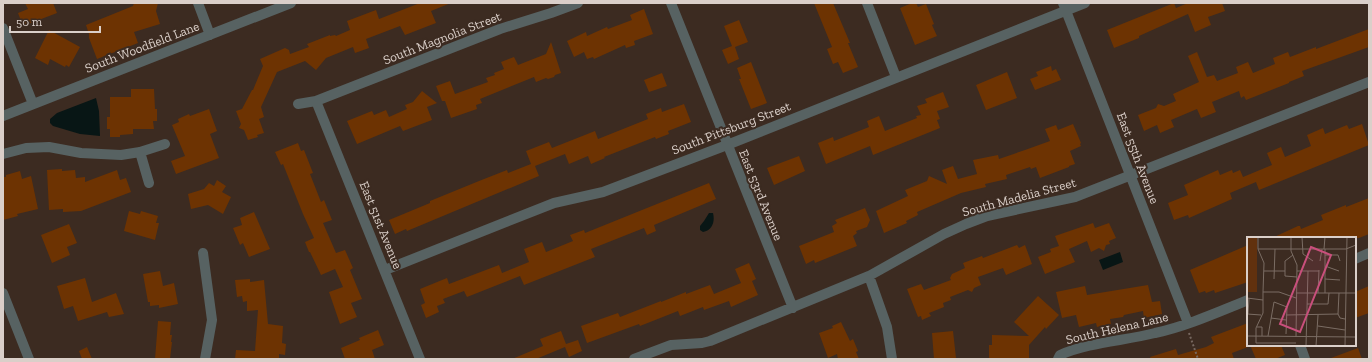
<svg xmlns="http://www.w3.org/2000/svg" width="1372" height="362" viewBox="0 0 1372 362" font-family="'Zilla Slab',serif">
  <rect width="100%" height="100%" fill="#3c2b21"/>
  <path fill="#081615" d="M96 98 99 111 100 136 80 134 53 126 50 123V119L57 113Z
    M709 213H713C715 221 713 230 703 232L700 230V226L704 221Z
    M1120 252 1123 262 1103 270 1099 260Z"/>
  <path fill="#6d3302" d="M25 3H53L57 13 23 26 18 13 28 9Z
    M134 3H158L156 11 160 24 134 32 138 43 97 59 89 38V34L86 25 133 6Z
    M420 3H451L431 11 436 23 405 35 400 26 366 39 369 48 355 53 353 47 326 58 316 70 305 61 277 72 261 107 264 117 259 119 264 133 257 135 258 137 248 140 244 130 239 128 241 124 236 111 242 109 252 90H253L263 66 260 59 285 48 289 50 290 54 309 47 307 44 330 35V36L335 35 336 36 350 30 347 21 376 10 379 19Z
    M814 3H833L850 43H848L858 67 843 73 838 62 833 64 827 49 832 47Z
    M912 3H916L918 7 926 4 934 24 932 25 937 36 915 45 900 8Z
    M1174 3 1176 8 1188 3H1222L1225 11 1208 17 1211 25 1195 32 1188 14 1139 36V38L1114 48 1107 30Z
    M644 9 653 34 634 41 635 45 626 48 625 45 594 59 593 57 587 59 584 52 574 57 567 41 586 32 587 36 607 27 608 29 632 20 630 15Z
    M739 20 748 42 735 47 739 59 728 64 722 50 732 46 724 26Z
    M1369 29V47L1302 71 1304 76 1289 82V83L1246 100 1244 96 1241 98 1239 91 1212 102 1216 112 1201 118 1197 109 1171 120 1174 127 1160 133 1157 125 1144 131 1138 115 1156 108 1158 104 1164 106 1176 101 1173 94 1199 82 1188 56 1197 52 1207 77 1214 75 1217 81 1238 73 1236 67 1248 62 1253 73 1275 64 1273 58 1288 52 1290 57 1316 47V49Z
    M49 30 80 47 69 67 66 65 65 67 50 59 48 65 35 58Z
    M551 42 561 73 555 75 554 77 548 79 546 78 536 82 534 77 480 99 482 103 476 105 477 109 451 118 445 101H442L436 86 450 81 455 94 488 82 486 78 495 75 494 73 504 69 501 62 514 57 518 65 546 54Z
    M751 62 767 103 751 109 739 79H741L737 68Z
    M1051 66 1052 71 1056 69 1061 80 1035 90 1030 79 1038 76 1036 72Z
    M1007 72 1017 98 986 110 976 85Z
    M662 73 667 86 649 92 644 80Z
    M131 89H154L155 109H157V121H153L154 129H133V134L120 135V137H110V129H107V117H110V97H131Z
    M422 91 437 103 427 107 432 120 403 131 400 126 357 144 347 121 372 111 374 115 386 110 389 117 407 109 405 105 413 102Z
    M943 92 949 107 937 111 940 119 937 120 940 128 873 155 870 146 826 164 818 143 833 137 834 141 869 127 867 121 879 116 885 131 917 118 916 116 921 115 917 106 927 103 925 99Z
    M684 104 691 122 668 131 669 134 656 139 655 137 604 157 605 158 591 164 588 156 569 164 565 154 535 166 539 176 407 231 406 229 395 234 389 220 430 203V201L479 181 507 170 508 173 531 164 526 151 549 142 552 148 595 131 598 139 648 119 646 114 661 108 662 112Z
    M209 109 217 131 210 134 219 158 176 174 171 161 185 156 172 125 179 122 178 119 189 114 190 116Z
    M1073 124 1081 143 1080 144 1081 146 1070 151 1075 164 1069 166V167L1040 178 1036 167 1031 169 1030 167 1006 175 1007 179 985 184 986 187 961 193 917 212 918 215 906 221 907 223 884 233 876 211 908 196 905 190 927 181 929 176 947 184 942 170 953 166 958 179 977 174 973 160 998 155 999 159 1025 150 1050 141 1045 129 1056 125 1058 130Z
    M1362 124 1369 145 1259 190 1256 182 1230 193 1232 199 1189 218 1188 215 1174 220 1168 203 1188 195 1184 185 1218 170 1220 175 1232 170 1233 173 1240 170 1243 177 1272 165 1267 153 1281 147 1285 157 1311 146 1307 135 1323 128 1325 134 1347 125 1349 129Z
    M298 143 301 151 304 150 313 173 310 174 321 202 324 200 332 220 323 223 336 253 345 250 353 268 350 270 362 299 351 303 357 317 340 324 329 292 343 287 335 269 321 275 310 252H309L305 242 314 238 303 214 283 164 281 165 275 152Z
    M799 156 805 171 774 185 767 168Z
    M62 169V171L75 170 76 178 85 177V182L117 170 120 180 126 178 131 192 81 211 63 212V209L49 210 47 170Z
    M20 171 22 179 31 176 38 209 17 214 18 216 3 220V177H6V175Z
    M217 180 226 186 222 192 231 197 223 214 208 205 191 209 188 194 204 189 209 183 214 186Z
    M709 183 716 199 654 225 656 231 647 235 644 228 591 249 595 257 524 285 520 276 467 297 464 291 443 299 445 303 437 306 439 312 426 318 421 305 425 303 420 289 447 278 449 284 499 265 502 273 529 262 524 249 542 242 546 252 573 241 570 235 584 230 585 233Z
    M1369 198V234L1359 238H1272L1298 226H1300L1301 229 1323 220 1321 215 1346 205V207Z
    M865 208 870 220 867 227 856 231 857 233 853 236 857 246 815 263 814 260 806 264 799 246 834 232 832 226 837 223 835 220Z
    M129 211 140 214 141 211 158 216 156 223H159L155 240 124 231Z
    M254 212 270 249 249 257 243 243 240 245 233 228 242 225 240 218Z
    M1093 223 1095 228 1109 223 1116 238 1109 241 1110 244 1106 245 1104 251 1099 248 1091 252 1087 241 1069 249 1075 262 1045 274 1038 257 1051 252 1050 249 1059 246 1055 236Z
    M69 224 77 243 67 247 70 255 52 263 41 235Z
    M1017 245 1019 248 1025 245 1032 264 1006 275 1003 268 978 277 981 285 974 288 972 292 968 290 950 297 951 300 943 303 944 307 929 313 931 316 922 320 921 316 918 317 907 289 921 284 924 290 951 280 950 278 952 274 965 268 963 263 982 256 983 258Z
    M1248 245V282L1215 293 1214 290 1206 293 1205 291 1199 293 1190 270Z
    M749 263 756 279 752 281 758 295 731 307 729 301 704 310 703 307 680 316 678 311 640 326 639 324 587 343 581 326 618 313 620 317 661 301V302L686 292V294L710 285 714 294 741 283 735 269Z
    M160 271 163 286 174 283 178 304 159 308V305L150 306V302H148L143 274Z
    M85 278 92 302 116 293 124 314 109 317 107 312 78 321 73 306 64 309 57 286Z
    M250 279V282L264 280 268 324 283 326 282 343 286 344 285 355 279 354V359H235L236 350 255 351 258 310 247 311V301L243 302 242 296 237 297 235 280Z
    M1148 285 1152 302 1160 301 1162 314 1144 318 1143 311 1124 315 1123 317 1110 319 1111 324 1097 327 1096 323 1079 327 1076 315 1062 318 1056 292 1085 286 1087 295Z
    M1369 286V313L1355 318V292Z
    M1038 296 1059 315 1046 329 1045 327 1029 345V359H989V345H992V335L1029 336 1014 322Z
    M158 321 171 322 170 335H172L171 342H172L170 359H155Z
    M841 322 850 341 853 339 858 351 856 352 859 359H838L837 354 828 358 819 333 833 328 832 326Z
    M1248 323V347L1232 353 1234 359H1151L1150 357 1176 349 1178 355 1206 347 1214 343 1211 337Z
    M378 330 384 345 372 350 375 359H345L341 348 360 340 359 338Z
    M561 331 566 344 578 340 582 351 569 357 565 347 536 359H512L543 346 540 339Z
    M953 331 956 358 934 359 932 333Z
    M1250 345H1281L1285 355 1275 359H1256Z
    M87 347 92 359H82L79 351Z
    M1358 348 1362 359H1331V358Z"/>
  <g fill="none" stroke-linecap="round" stroke-linejoin="round">
    <path stroke="#776860" stroke-width="2" stroke-dasharray="2 2" stroke-linecap="butt" d="M1189 333 1198 359"/>
    <path stroke="#576262" stroke-width="10" d="M198 3 210 35
      M671 3 793 308
      M867 3 896 77
      M1063 3 1188 323
      M3 28 33 104
      M316 101 420 359
      M298 104 316 101 500 29 551 13 578 3
      M3 116 291 3
      M140 152 149 183
      M3 154 26 148 49 147 81 153 121 155 140 152 165 144
      M203 253 212 320 205 359
      M1355 259 1369 253
      M385 270 554 203 603 192 727 145 1085 3
      M869 276 887 327 892 359
      M3 293 29 359
      M1300 345 1305 359
      M634 359 671 345 702 343 710 341 869 276 944 234 966 224 987 216 1075 197 1369 82
      M1058 359 1060 355C1090 342 1124 341 1155 333 1187 326 1218 312 1248 300"/>
  </g>
  <g text-anchor="middle" dominant-baseline="central" stroke-width="4" stroke-linejoin="round" paint-order="stroke">
    <g font-size="13" fill="#dacfc9" stroke="#3c2b21">
      <text transform="translate(442 38) rotate(-21)">South Magnolia Street</text>
      <text transform="translate(142 47) rotate(-21)">South Woodfield Lane</text>
      <text transform="translate(731 128) rotate(-21)">South Pittsburg Street</text>
      <text transform="translate(1138 158) rotate(69)">East 55th Avenue</text>
      <text transform="translate(761 195) rotate(68)">East 53rd Avenue</text>
      <text transform="translate(1019 197) rotate(-15)">South Madelia Street</text>
      <text transform="translate(381 225) rotate(68)">East 51st Avenue</text>
      <text transform="translate(1117 328) rotate(-13)">South Helena Lane</text>
    </g>
  </g>
  <g transform="translate(1247 237)">
    <rect width="109" height="109" fill="#3c2b21"/>
    <path d="M0 0H10V55H0Z" fill="#61310e"/>
    <path fill="none" stroke="#7b6d64" stroke-width="1" d="M11 0V12L17 26 16 55V76L9 91V106H49M44 0V14L50 28 49 100M55 0 56 17 66 24M90 0H105M11 12H99L109 8M77 12 78 0M78 12V56M46 18 38 24V39L50 40M78 18H91L93 24M73 24 75 12M78 29 92 34M17 34H38M50 34H72M27 42 28 12M78 42 93 43M16 55H32L49 61M49 56H109M71 56 72 33M0 61 16 63M60 67H81L82 56M0 77 14 78M1 77 2 61M91 77 92 56M39 78 91 77 93 81 98 82M24 81 39 83M71 89 98 93M10 90H15V99M0 99 109 100M21 99 27 65 40 70 39 97M59 109 61 34M69 109 71 78M98 109 100 0"/>
    <path fill="#c94f7c" fill-opacity="0.15" stroke="#c94f7c" stroke-width="2" d="M64 10 84 18 53 95 33 87Z"/>
    <rect width="109" height="109" fill="none" stroke="#dacfc9" stroke-width="2"/>
  </g>
  <rect width="1372" height="362" fill="none" stroke="#dacfc9" stroke-width="8"/>
  <path d="M10 26v6h90v-6" fill="none" stroke="#dacfc9" stroke-width="2"/>
  <text x="16" y="26" font-size="12" fill="#dacfc9" stroke="#3c2b21" stroke-width="3" paint-order="stroke">50 m</text>
</svg>
